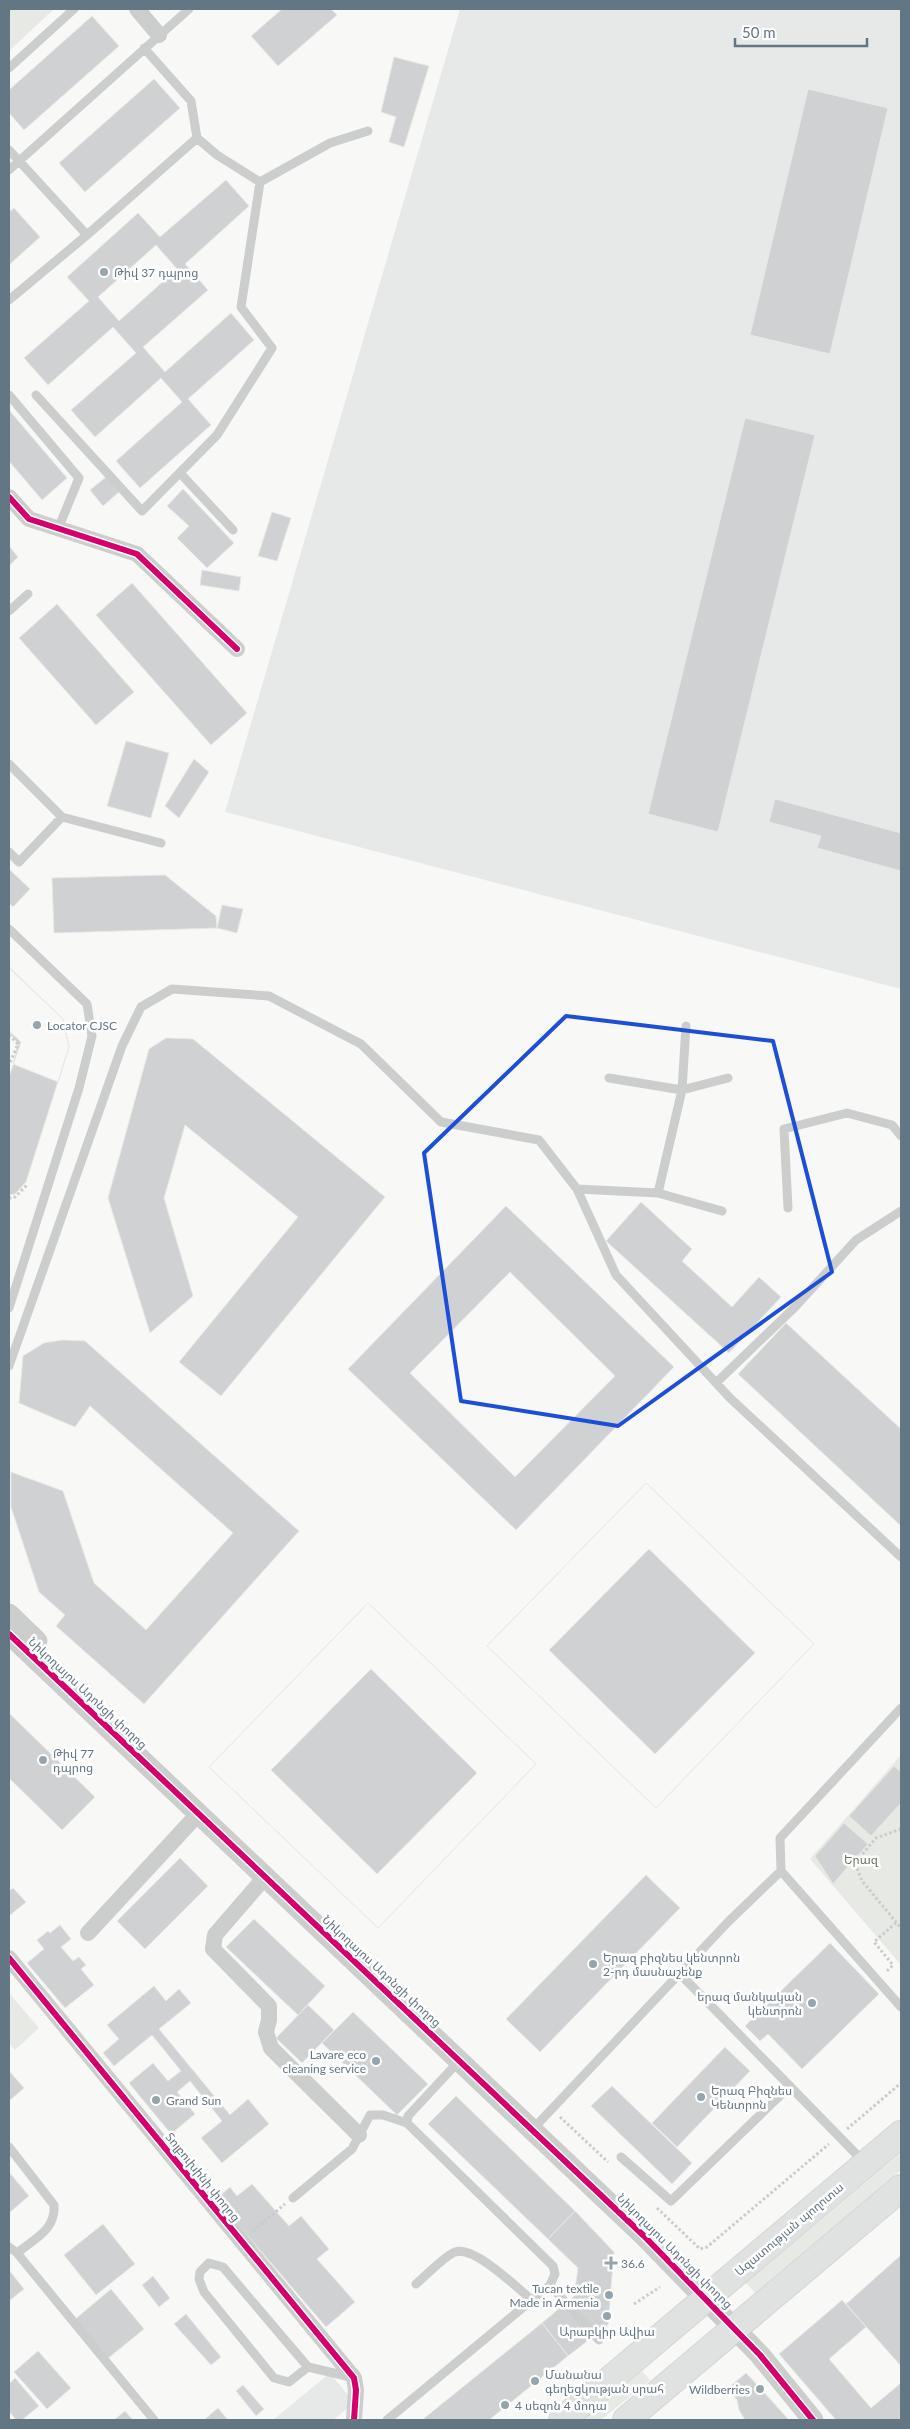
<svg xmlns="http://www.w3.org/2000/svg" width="910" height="2429" viewBox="0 0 910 2429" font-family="Lato,'Noto Sans Armenian',sans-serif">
  <rect width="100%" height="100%" fill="#f8f8f7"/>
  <path fill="#e7e8e8" d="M460 9H901V989L225 812Z
    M330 2373 348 2395V2408L333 2420H273Z"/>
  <path fill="#e7eae4" d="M9 9H54L9 51Z
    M901 1755V1965L810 1859Z
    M9 1993 39 2028 15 2050 9 2043Z
    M901 2153V2170L755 2293 746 2283Z
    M642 2371 650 2380 601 2420H583Z"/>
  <path fill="#cfd1d2" stroke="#e8e8e6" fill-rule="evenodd" d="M282 9H331L337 15 278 66 251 36Z
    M92 16 119 46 24 130 9 113V90Z
    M394 57 429 66 404 147 389 142 396 117 381 112Z
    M154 79 180 108 85 192 59 163Z
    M808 89 888 108 830 354 750 335Z
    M226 180 249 206 185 264 208 290 143 347 165 372 231 313 254 340 188 399 211 425 140 488 116 461 182 402 161 378 95 437 71 410 136 353 113 327 48 385 24 358 89 301 67 277 138 213 160 237ZM156 245 177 269 119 321 98 297Z
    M14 208 40 237 9 265V212Z
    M9 410 67 478 42 500 9 461Z
    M745 418 815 435 718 832 648 814Z
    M106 477 119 492 103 506 90 490Z
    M183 489 234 543 207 568 177 538 189 526 167 506Z
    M272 512 291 518 277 561 258 556Z
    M9 546 18 557 9 566Z
    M202 570 241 577 239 591 200 585Z
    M132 583 247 713 211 745 96 615Z
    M57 604 134 692 96 725 19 638Z
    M126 741 169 753 151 818 107 806Z
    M194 759 209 772 179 818 165 806Z
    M775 799 901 833V871L817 848 821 836 769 822Z
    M9 869 30 889 13 907 9 903Z
    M165 875 216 916 217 928 54 933 52 878Z
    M222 905 243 909 237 933 217 928Z
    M9 967 63 1019 69 1047 26 1182 15 1194 9 1195V1077L21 1042 9 1031Z
    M9 968 63 1019 69 1047 58 1082 13 1064 18 1044 9 1032Z
    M166 1038 193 1039 385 1197 221 1396 179 1362 298 1217 185 1125 164 1198 193 1296 150 1333 108 1198 149 1049Z
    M641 1202 692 1249 682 1261 732 1307 759 1277 781 1297 729 1353 606 1241Z
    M506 1206 674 1367 516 1530 348 1369ZM510 1272 615 1376 515 1477 410 1373Z
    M786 1323 901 1429V1526L738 1374Z
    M62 1340 85 1341 299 1531 144 1704 56 1626 65 1615 39 1592 11 1507V1472L63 1491 94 1583 146 1630 233 1533 90 1406 75 1427 19 1403 23 1356 44 1343Z
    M646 1483 814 1644 656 1808 487 1646ZM649 1549 755 1653 655 1754 549 1650Z
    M646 1483 814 1644 656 1808 487 1646Z
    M368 1603 536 1764 378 1928 209 1767ZM371 1669 477 1773 377 1874 271 1770Z
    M368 1603 536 1764 378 1928 209 1767Z
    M9 1713 95 1797 62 1830 9 1778Z
    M894 1766 901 1772V1803L871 1836 849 1816Z
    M844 1823 868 1844 833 1884 815 1856Z
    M180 1858 208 1886 145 1949 117 1921Z
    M646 1875 680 1908 540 2052 506 2019Z
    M13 1888 26 1902 9 1916V1891Z
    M254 1919 325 1986 298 2015 226 1947Z
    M60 1925 71 1939 61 1947 73 1961 79 1957 86 1965 81 1969 94 1985 65 2008 27 1963 44 1949 37 1940 48 1931 50 1933Z
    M830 1943 879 1994 802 2069 768 2034 760 2041 745 2026Z
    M154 1986 166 2001 179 1989 191 2003 159 2029 230 2115 248 2099 269 2124 222 2163 201 2138 222 2121 190 2081 177 2092 195 2114 171 2134 129 2083 153 2063 168 2081 181 2071 152 2035 114 2066 103 2053 119 2039 107 2025Z
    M308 2005 334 2030 302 2063 276 2038Z
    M353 2012 428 2084 397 2115 322 2043Z
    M725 2047 750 2071 677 2147 652 2123Z
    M10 2072 24 2088 9 2101V2073Z
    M612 2086 692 2163 672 2184 591 2106Z
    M456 2096 575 2211 548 2239 428 2124Z
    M9 2172 29 2196 9 2213Z
    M252 2184 289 2226 301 2216 329 2249 317 2259 355 2302 326 2327 216 2199 230 2187 237 2196Z
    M575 2211 614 2252 608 2325 568 2356 542 2323 574 2296 578 2268 548 2239Z
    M103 2224 135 2264 96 2295 64 2255Z
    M901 2255V2366L846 2304Z
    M9 2270 24 2289 9 2301Z
    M153 2276 170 2298 159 2307 142 2285Z
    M111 2289 144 2329 106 2360 73 2321Z
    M842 2300 866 2327 829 2359 871 2408 901 2383 900 2420H836L779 2354Z
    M186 2314 221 2357 211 2365 174 2324Z
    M542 2323 568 2356 489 2420H422Z
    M38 2351 71 2388 47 2409 14 2372Z
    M746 2373 761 2389 789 2420H745L739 2410 737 2400 728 2388Z
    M15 2378 39 2406 22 2420H16L9 2411V2384Z
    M243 2385 264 2409 256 2416 236 2391Z
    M218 2408 228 2420H204Z
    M125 2411 133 2420H114Z"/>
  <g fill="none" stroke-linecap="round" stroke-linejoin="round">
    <g stroke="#d4d5d6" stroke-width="28">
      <path id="primary" d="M562 2420 901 2134
        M626 2420 901 2188"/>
    </g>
    <path stroke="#cacbcc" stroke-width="3" stroke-dasharray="2.5 2.5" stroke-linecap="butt" d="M9 1035 18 1044 9 1065
      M9 1198H14L28 1184
      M901 1829 876 1838 855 1863 862 1881 901 1928
      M887 1971 893 1965 874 1942 897 1922
      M560 2117 608 2162
      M847 2129 901 2083
      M657 2208 700 2249 707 2247 829 2144
      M253 2231 285 2204
      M634 2304 660 2287"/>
    <path stroke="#cccece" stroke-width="9" d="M9 68 74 9
      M197 138 217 155 260 182 330 143 368 131
      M9 150 87 235 9 300
      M9 170 189 9
      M87 235 197 138 191 101 144 48
      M9 395 79 478 58 529
      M36 395 142 511 217 435 272 348 241 307 260 182
      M180 473 233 530
      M9 611 28 594
      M9 764 62 817 161 843
      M9 852 19 862 62 817
      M9 929 87 1004 92 1036 79 1088 9 1308
      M609 1078 682 1090 728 1078
      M577 1189 658 1193 722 1211
      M658 1193 682 1090 686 1026
      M788 1208 784 1129 847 1113 892 1125 901 1136
      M9 1366 122 1046 141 1007 172 989 269 996 361 1044 441 1122 539 1140 577 1189 616 1275 730 1398 901 1557
      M716 1383 795 1307 856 1240 901 1211
      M781 1871 780 1838 901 1708
      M680 1974 864 2162
      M533 2129 728 1922 781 1871 901 2007
      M9 2147 54 2205C56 2230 34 2239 17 2253
      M621 2157 671 2201 790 2086
      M293 2198 352 2149 370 2115H383L407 2123
      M9 2247 17 2253 154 2420
      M416 2284C424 2277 446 2255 455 2252 474 2245 517 2288 532 2300
      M550 2285 599 2340
      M308 2367 289 2382 274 2378 204 2292 199 2279 200 2272 209 2263 223 2267 308 2367 351 2377
      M387 2420 550 2285 555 2274 553 2266 407 2123 408 2116 460 2060"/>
    <path stroke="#cccece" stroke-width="16" d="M137 9 159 35
      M9 497 29 519 137 554 237 649
      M266 1876 215 1935 213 1949 269 2006V2020L266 2032 271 2048 359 2135
      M88 1933 199 1813
      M9 1958 354 2378 356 2390 354 2420"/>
    <path stroke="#cccece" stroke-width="21" d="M9 1614 37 1641
      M9 1634 644 2236 760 2355 813 2420"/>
    <use href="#primary" stroke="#e0e1e1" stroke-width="26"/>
    <g stroke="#fff" stroke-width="9">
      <path id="cycleway" d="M9 497 29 519 137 554 237 649
        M9 1634 644 2236 760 2355 813 2420
        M9 1958 354 2378 356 2390 354 2420"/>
    </g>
    <use href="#cycleway" stroke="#d6006c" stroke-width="6"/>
  </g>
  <path fill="none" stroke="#1d4ed8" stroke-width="4" stroke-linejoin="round" d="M566 1016 773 1041 832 1272 618 1426 461 1401 424 1153Z"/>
  <g fill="#96a4ac" stroke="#fff" stroke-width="2">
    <circle cx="104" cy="272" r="5"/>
    <circle cx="37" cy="1025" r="5"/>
    <circle cx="43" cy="1760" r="5"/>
    <circle cx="593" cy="1964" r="5"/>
    <circle cx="812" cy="2003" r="5"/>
    <circle cx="376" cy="2061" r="5"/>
    <circle cx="701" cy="2097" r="5"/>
    <circle cx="156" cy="2100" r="5"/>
    <path d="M608.5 2255.5h5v5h5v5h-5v5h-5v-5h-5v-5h5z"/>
    <circle cx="609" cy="2295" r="5"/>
    <circle cx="607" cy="2316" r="5"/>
    <circle cx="535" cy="2381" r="5"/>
    <circle cx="760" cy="2389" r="5"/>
    <circle cx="505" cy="2405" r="5"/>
  </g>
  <g text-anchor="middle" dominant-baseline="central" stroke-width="5" stroke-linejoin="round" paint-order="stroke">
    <g font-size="12" fill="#627683" stroke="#fff" text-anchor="start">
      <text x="114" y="272">Թիվ 37 դպրոց</text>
      <text x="47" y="1025">Locator CJSC</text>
      <text x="53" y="1753">Թիվ 77<tspan x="53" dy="14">դպրոց</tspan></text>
      <text x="603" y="1957">Երազ բիզնես կենտրոն<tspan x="603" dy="14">2-րդ մասնաշենք</tspan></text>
      <text x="802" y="1996" text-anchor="end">երազ մանկական<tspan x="802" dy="14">կենտրոն</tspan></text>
      <text x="366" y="2054" text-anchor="end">Lavare eco<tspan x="366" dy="14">cleaning service</tspan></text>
      <text x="711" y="2090">Երազ Բիզնես<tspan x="711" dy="14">Կենտրոն</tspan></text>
      <text x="166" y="2100">Grand Sun</text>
      <text x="621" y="2263">36.6</text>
      <text x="599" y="2288" text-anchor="end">Tucan textile<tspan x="599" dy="14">Made in Armenia</tspan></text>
      <text x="607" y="2331" text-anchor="middle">Արաբկիր Ավիա</text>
      <text x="545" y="2374">Մանանա<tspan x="545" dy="14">գեղեցկության սրահ</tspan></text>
      <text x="750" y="2389" text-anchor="end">Wildberries</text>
      <text x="515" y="2405">4 սեզոն 4 մոդա</text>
    </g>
    <g font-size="12" fill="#627683" stroke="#fff">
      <text transform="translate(88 1693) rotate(43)">Նիկողայոս Ադոնցի փողոց</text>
      <text transform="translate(382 1971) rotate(43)">Նիկողայոս Ադոնցի փողոց</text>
      <text transform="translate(203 2177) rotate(51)">Տոլբուխինի փողոց</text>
      <text transform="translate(789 2229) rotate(-40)">Ազատության պողոտա</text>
      <text transform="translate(675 2251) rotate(45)">Նիկողայոս Ադոնցի փողոց</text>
    </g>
    <g font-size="12" fill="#677a61" stroke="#fff">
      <text x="861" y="1859">Երազ</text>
    </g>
  </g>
  <rect width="910" height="2429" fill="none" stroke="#627683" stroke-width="20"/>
  <path d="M735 38v8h132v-8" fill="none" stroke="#627683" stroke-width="2.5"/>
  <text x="742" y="38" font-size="15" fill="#627683" stroke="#ffffff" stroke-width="4" paint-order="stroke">50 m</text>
</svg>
